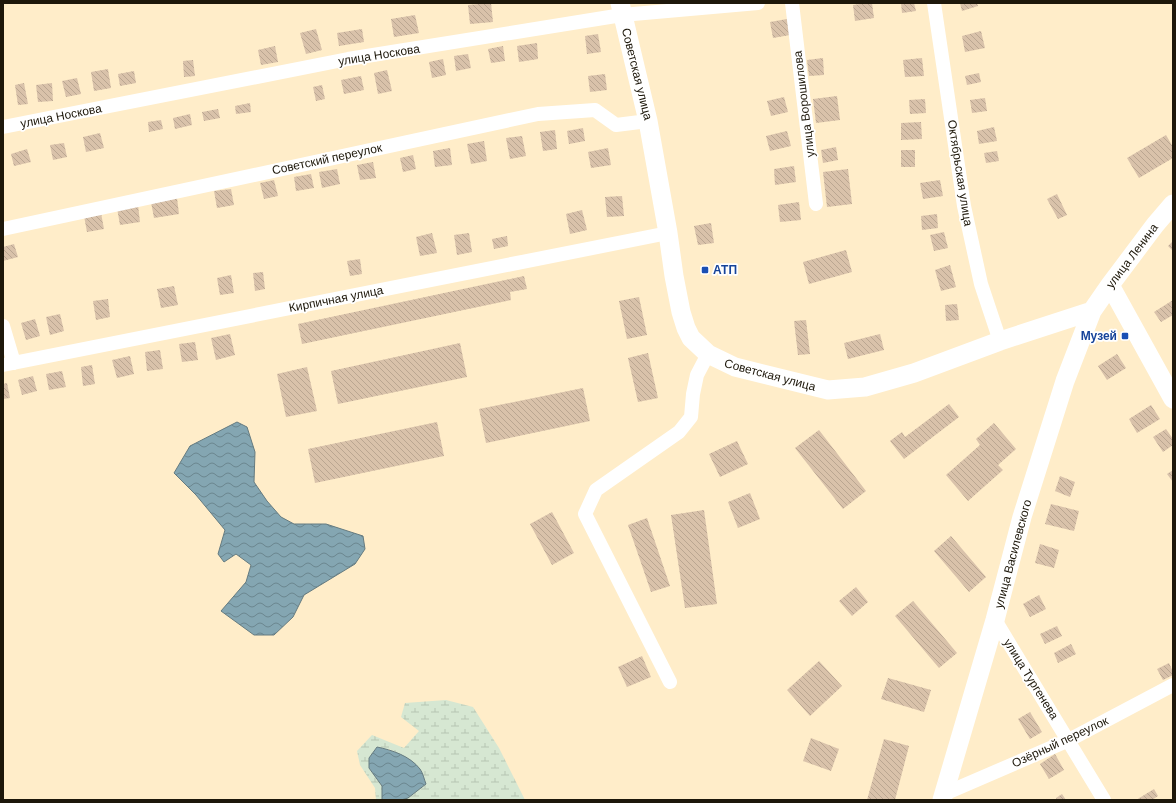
<svg xmlns="http://www.w3.org/2000/svg" width="1176" height="803" viewBox="0 0 1176 803" font-family="'DM Sans',sans-serif">
  <defs>
    <pattern id="wetland-marsh" width="20" height="14" patternUnits="userSpaceOnUse"><rect width="20" height="14" fill="#d6e7d2"/><path d="M1 5h8M5 5V1M11 12h8M15 12V8" fill="none" stroke="#b7c5b3"/></pattern>
    <pattern id="water-waves" width="16" height="10" patternUnits="userSpaceOnUse"><rect width="16" height="10" fill="#84a6b2"/><path d="M0 5q4-4 8 0t8 0" fill="none" stroke="#6b868f"/></pattern>
    <pattern id="building-back-hatch" width="6" height="6" patternUnits="userSpaceOnUse"><rect width="6" height="6" fill="#d9c2aa"/><path d="M-1 5l2 2M0 0l6 6M5-1l2 2" fill="none" stroke="#baa691"/></pattern>
  </defs>
  <rect width="100%" height="100%" fill="#ffedc9"/>
  <path fill="url(#wetland-marsh)" d="M446 700 473 707 499 748 525 800H401L408 798 426 784 420 769 405 757 389 749 369 768 382 786V800H376L375 788 360 765 357 751 372 735 404 748 419 731 401 717 405 703Z"/>
  <path fill="url(#water-waves)" stroke="#657b80" d="M237 422 247 427 255 452 254 482 267 501 281 517 294 524H326L363 536 365 549 355 564 304 595 293 617 274 635H254L221 611 246 582 251 565 236 554 224 562 218 554 225 530 196 495 174 473 190 446Z
    M377 747C392 750 410 756 420 769 423 773 424 779 426 784L408 798 401 800H382V786L369 768V758Z"/>
  <path fill="url(#building-back-hatch)" d="M491 3 493 22 470 24 468 5Z
    M867 3H872L874 18 855 21 853 5Z
    M901 3H914L916 11 902 13Z
    M960 3H977L978 6 962 11Z
    M415 15 419 33 394 37 391 19Z
    M787 19 790 35 773 38 770 22Z
    M316 29 322 50 306 54 300 33Z
    M362 29 364 42 339 46 337 33Z
    M981 31 985 48 965 52 962 36Z
    M598 34 601 52 587 54 585 36Z
    M537 43 538 59 519 62 517 46Z
    M275 46 278 62 261 65 258 50Z
    M503 46 505 61 491 63 488 49Z
    M468 54 471 68 456 71 454 56Z
    M823 58 824 75 809 76 807 60Z
    M922 58 924 76 905 77 903 60Z
    M443 59 446 75 432 78 429 62Z
    M193 60 195 76 184 77 183 61Z
    M108 69 111 88 94 91 91 72Z
    M387 70 392 91 378 94 374 73Z
    M134 71 136 83 120 86 118 74Z
    M979 73 981 82 967 85 965 76Z
    M605 74 607 90 590 92 588 76Z
    M361 76 364 90 344 94 341 80Z
    M77 78 81 94 66 97 62 81Z
    M24 83 28 104 18 105 15 85Z
    M52 83 53 101 38 102 36 85Z
    M322 85 325 99 316 101 313 87Z
    M837 96 840 120 816 123 813 99Z
    M784 97 788 112 771 116 767 101Z
    M985 98 987 111 972 113 970 100Z
    M925 99 926 113 910 114 909 100Z
    M250 103 251 112 236 114 235 106Z
    M218 109 220 118 204 121 202 112Z
    M190 114 192 125 175 129 173 118Z
    M161 120 163 129 149 132 148 122Z
    M921 122 922 139 901 140V123Z
    M994 127 997 141 979 144 977 131Z
    M583 128 585 141 569 144 567 131Z
    M555 130 557 149 543 151 540 132Z
    M787 131 791 146 770 151 766 136Z
    M100 133 104 148 86 152 83 137Z
    M1166 135 1173 147V158L1139 178 1127 158Z
    M522 136 526 156 510 159 506 138Z
    M484 141 487 161 471 164 467 144Z
    M64 143 67 157 53 160 50 145Z
    M836 147 838 160 823 163 821 150Z
    M450 148 452 165 435 167 433 151Z
    M608 148 611 165 591 168 588 152Z
    M27 149 31 162 14 166 11 154Z
    M901 150H915V167H901Z
    M997 151 999 161 986 163 984 153Z
    M413 155 416 169 403 172 400 158Z
    M373 162 376 178 360 180 357 165Z
    M794 166 796 182 775 185 774 169Z
    M337 169 340 184 322 188 319 172Z
    M848 169 852 204 827 207 823 172Z
    M311 174 314 188 296 191 294 177Z
    M274 180 278 196 264 199 260 183Z
    M940 180 943 196 923 199 920 183Z
    M231 189 234 205 217 208 214 191Z
    M1057 194 1067 215 1058 219 1047 199Z
    M622 196 624 216 607 217 605 197Z
    M177 198 179 214 154 218 151 202Z
    M799 202 801 220 780 222 778 205Z
    M138 205 140 222 120 225 117 208Z
    M582 210 587 230 570 234 566 214Z
    M101 213 104 229 87 232 84 216Z
    M937 214 938 228 922 230 921 216Z
    M711 223 714 243 698 245 694 226Z
    M944 232 948 248 934 251 930 235Z
    M432 233 437 253 420 256 416 237Z
    M469 233 472 252 457 255 454 235Z
    M507 236 508 246 494 249 492 239Z
    M1173 241V251L1168 246Z
    M14 244 18 257 3 261V247Z
    M846 250 852 272 809 284 803 262Z
    M360 259 362 274 350 276 347 261Z
    M950 265 956 287 941 291 935 270Z
    M263 272 265 289 255 291 253 273Z
    M231 275 234 293 220 295 217 278Z
    M524 276 527 289 510 292 511 300 302 344 298 324Z
    M174 286 178 305 161 308 157 289Z
    M639 297 647 335 627 339 619 301Z
    M108 299 110 317 96 320 93 301Z
    M1173 300V315L1161 322 1154 312Z
    M957 304 959 320 946 321 945 305Z
    M60 314 64 331 50 335 46 317Z
    M35 319 40 336 26 340 21 323Z
    M806 320 810 354 798 355 794 321Z
    M230 334 235 355 216 360 211 338Z
    M880 334 884 350 848 359 844 343Z
    M195 342 198 360 182 362 179 344Z
    M460 343 467 377 338 404 331 371Z
    M160 350 163 369 147 371 145 352Z
    M648 353 658 398 638 402 628 358Z
    M1117 354 1126 368 1107 380 1098 366Z
    M130 356 134 374 117 378 112 360Z
    M92 365 95 384 83 386 81 367Z
    M307 367 317 411 286 417 277 374Z
    M62 371 66 387 49 390 46 374Z
    M33 376 37 391 22 395 18 380Z
    M7 383 10 398 3 399V384Z
    M583 388 590 421 486 443 479 409Z
    M949 404 959 417 904 459 890 441 902 432 905 437Z
    M1151 405 1160 419 1137 433 1129 419Z
    M437 422 444 456 315 483 308 449Z
    M994 423 1016 449 998 465 1003 470 968 501 946 475 980 445 976 439Z
    M1166 429 1173 439V445L1163 452 1153 437Z
    M819 430 866 491 843 509 795 448Z
    M737 441 748 464 720 477 709 454Z
    M1173 470V482L1167 474Z
    M1060 476 1075 482 1070 497 1055 491Z
    M750 493 760 519 738 528 728 502Z
    M1051 504 1079 511 1074 531 1045 524Z
    M704 510 717 604 685 608 671 515Z
    M552 512 574 553 552 565 530 524Z
    M647 518 670 586 651 592 628 525Z
    M951 536 986 577 969 592 934 551Z
    M1040 544 1059 550 1054 568 1035 563Z
    M856 587 868 602 852 616 839 601Z
    M1039 595 1046 609 1030 617 1023 604Z
    M913 601 957 653 939 668 895 616Z
    M1057 626 1062 636 1045 644 1040 634Z
    M1071 644 1076 654 1058 663 1054 653Z
    M642 656 651 677 627 687 618 667Z
    M819 661 842 686 810 716 787 690Z
    M1169 663 1173 672V675L1163 680 1157 669Z
    M888 678 931 690 924 712 881 699Z
    M1030 712 1042 732 1030 739 1018 719Z
    M811 738 839 749 831 771 803 761Z
    M884 739 909 746 895 800H867Z
    M1055 754 1064 770 1049 779 1040 764Z
    M1154 789 1158 796 1152 800H1136Z
    M1062 794 1066 800H1057L1056 798Z"/>
  <g fill="none" stroke-linecap="round" stroke-linejoin="round">
    <path stroke="#fff" stroke-width="14" d="M792 3 816 204
      M934 3 964 206 981 284 1000 341
      M3 127 348 59 622 15 758 3
      M3 229 538 114 595 110 616 125 648 121
      M3 326 14 363
      M3 365 668 233
      M995 620 1104 800
      M670 682 585 514 596 490 679 432 691 417 693 394 697 375 708 354
      M944 794 1069 740 1173 685"/>
    <path stroke="#fff" stroke-width="19" d="M620 3 648 121 668 233 674 276 681 312 686 328 691 338 708 354 735 367 828 390 865 387 914 373 1000 341 1092 311
      M1110 285 1173 399
      M942 800 995 620 1022 517 1065 381 1092 311 1110 285 1155 225 1173 204"/>
  </g>
  <g fill="#1a4fb4" stroke="#fff" stroke-width="1.5">
    <rect x="701" y="266" width="8" height="8" rx="2"/>
    <rect x="1121" y="332" width="8" height="8" rx="2"/>
  </g>
  <g text-anchor="middle" dominant-baseline="central" stroke-width="3.5" stroke-linejoin="round" paint-order="stroke">
    <g font-size="12" fill="#1d170a" stroke="#fff">
      <text transform="translate(379 55) rotate(-9)">улица Носкова</text>
      <text transform="translate(637 74) rotate(76)">Советская улица</text>
      <text transform="translate(804 104) rotate(-97)">улица Ворошилова</text>
      <text transform="translate(61 116) rotate(-11)">улица Носкова</text>
      <text transform="translate(327 159) rotate(-12)">Советский переулок</text>
      <text transform="translate(960 173) rotate(81)">Октябрьская улица</text>
      <text transform="translate(1132 256) rotate(-53)">улица Ленина</text>
      <text transform="translate(336 299) rotate(-11)">Кирпичная улица</text>
      <text transform="translate(770 375) rotate(15)">Советская улица</text>
      <text transform="translate(1013 554) rotate(-75)">улица Василевского</text>
      <text transform="translate(1031 679) rotate(58)">улица Тургенева</text>
      <text transform="translate(1060 742) rotate(-25)">Озёрный переулок</text>
    </g>
    <g font-size="12" font-weight="bold" fill="#164399" stroke="#fff" text-anchor="start">
      <text x="713" y="270">АТП</text>
      <text x="1117" y="336" text-anchor="end">Музей</text>
    </g>
  </g>
  <rect width="1176" height="803" fill="none" stroke="#1d170a" stroke-width="8"/>
</svg>
